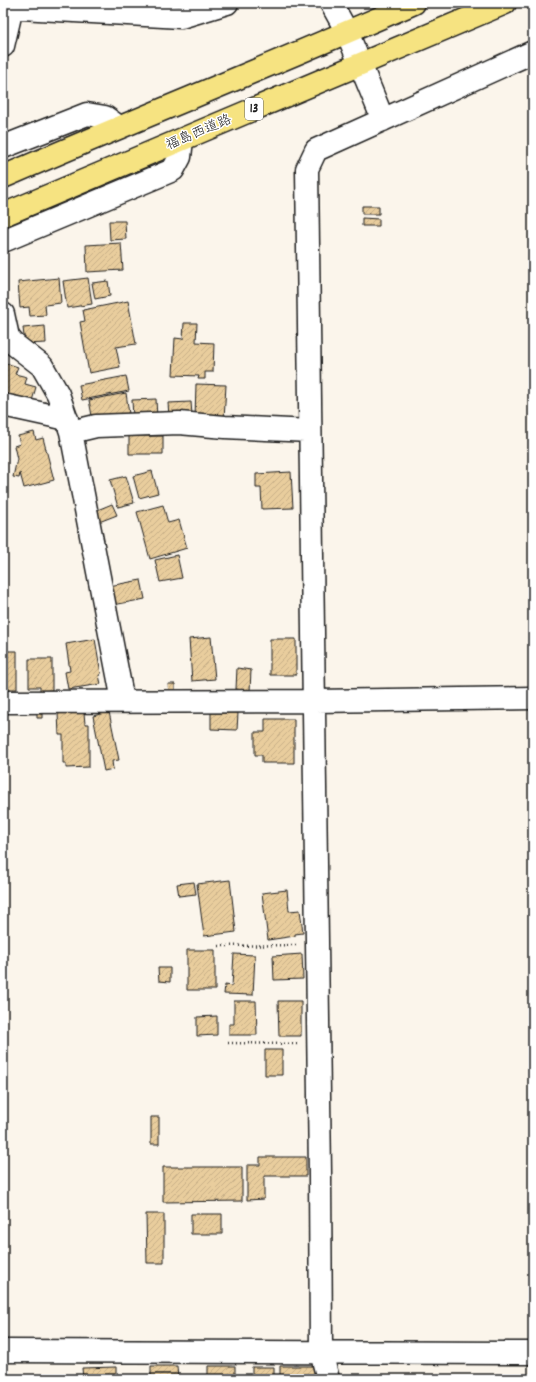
<svg xmlns="http://www.w3.org/2000/svg" width="536" height="1382" viewBox="0 0 536 1382" font-family="Dekko,'Klee One',sans-serif">
  <defs>
    <pattern id="building-hatch" width="6" height="6" patternUnits="userSpaceOnUse"><rect width="6" height="6" fill="#e9cd9d"/><path d="M-1 1l2-2M0 6l6-6M5 7l2-2" fill="none" stroke="#c7af87"/></pattern>
  </defs>
  <rect width="100%" height="100%" fill="#fbf5eb"/>
  <filter id="ink" filterUnits="userSpaceOnUse"><feTurbulence type="fractalNoise" baseFrequency=".025" numOctaves="2"/><feDisplacementMap in="SourceGraphic" scale="8" xChannelSelector="R" yChannelSelector="G"/><feConvolveMatrix kernelMatrix="1 2 1 2 8 2 1 2 1" color-interpolation-filters="sRGB"/></filter>
  <g filter="url(#ink)">
    <path fill="url(#building-hatch)" stroke="#1c1c1c" d="M362 206H379V214H362Z
      M362 218 379 219V226H362Z
      M109 221H125L126 239 110 240Z
      M121 243 123 270 87 272 86 245Z
      M59 278 61 303 45 305 46 315 30 316 29 307 20 308 18 282Z
      M88 278 92 304 67 308 63 281Z
      M108 281 110 296 95 299 92 283Z
      M128 301 136 344 116 347 120 367 89 373 80 322 85 321 83 310Z
      M184 323H197L196 342 214 343 213 372H205V379H198L199 376 173 375 175 338 183 339Z
      M45 326 46 343 25 344 23 328Z
      M3 362 18 367 15 374 27 377 25 384 36 387 32 401 3 393Z
      M126 376 129 391 82 400 79 385Z
      M196 384 226 385 224 420 195 418Z
      M126 393 129 414 93 421 89 400Z
      M156 399 157 418H133L132 400Z
      M191 402 192 415 169 416 168 403Z
      M34 432 36 440 43 438 54 480 24 488 20 473 19 478 13 477 17 459 14 446 20 444 18 436Z
      M129 436H163V454H129Z
      M152 471 158 493 139 498 133 476Z
      M291 472 293 508 262 509 261 488H256V474Z
      M126 476 134 503 118 507 110 480Z
      M112 504 117 515 99 522 95 511Z
      M163 505 168 523 179 520 187 548 150 559 137 512Z
      M177 555 182 578 160 582 155 560Z
      M141 580 145 599 113 605 109 586Z
      M211 637 215 679 192 681 189 639Z
      M95 639 101 674 99 675 101 684 68 689 65 672 70 671 66 644Z
      M270 639H296V675H270Z
      M3 651H17V689H3Z
      M29 659H52V690L40 691V687H29Z
      M237 668 251 670 250 691 236 689Z
      M168 684H175V693H169Z
      M109 712 119 760 112 761 113 769 104 771 93 716Z
      M58 713H84L85 724H89V767L66 768V763H63V735H59Z
      M211 713H238L237 730 211 729Z
      M37 714H42V718H37Z
      M265 719H294V763H262V755H255V732H265Z
      M230 880 236 932 204 936 197 884Z
      M194 882 196 894 179 896 177 884Z
      M287 890 289 911 300 910 303 933 295 934V936L268 940 262 893Z
      M187 950H215V990H187Z
      M234 954 255 955 253 995 224 994 225 985 232 986Z
      M302 954 303 979 274 980 273 956Z
      M158 968H170V982L159 981Z
      M234 1001H256L257 1035H229V1024H234Z
      M278 1001H301V1036H279Z
      M217 1016V1035L197 1036V1017Z
      M265 1050H282V1075H265Z
      M151 1117H159V1144H151Z
      M260 1157H306V1176H264V1199L247 1200V1165H260Z
      M163 1167H242V1201L163 1202Z
      M146 1214H164V1263H147Z
      M191 1214H222V1234H191Z
      M151 1366H177L178 1379H151Z
      M208 1366H235V1379H208Z
      M280 1366H315V1379H280Z
      M3 1367H5V1379H3Z
      M116 1367V1379H83L82 1368Z
      M252 1367H274V1379H252Z"/>
    <g fill="none" stroke-linecap="round" stroke-linejoin="round">
      <g stroke="#1c1c1c" stroke-width="25">
        <path id="minor" d="M331 3 347 32 383 120
          M3 7 181 17 227 3
          M3 46 13 3
          M3 147 87 114 105 117 119 127
          M3 241 173 170 180 157 182 140
          M3 314 8 337 15 345 42 366 58 394 71 432 123 701
          M3 405 67 419
          M71 432 96 426 179 423 225 427 310 431
          M3 702 314 701 533 698
          M3 1351 533 1353
          M328 1379 321 1352 320 1174 307 169 316 150 533 52"/>
      </g>
      <g stroke="#1c1c1c" stroke-width="25">
        <path id="highway" d="M3 177C139 118 278 63 414 3
          M3 215 505 3"/>
      </g>
      <path stroke="#1c1c1c" stroke-width="2.5" stroke-dasharray="1 3" stroke-linecap="butt" d="M219 946 297 945
        M228 1043 298 1044"/>
      <use href="#minor" stroke="#fff" stroke-width="22"/>
      <use href="#highway" stroke="#f6e381" stroke-width="22"/>
    </g>
  </g>
  <g text-anchor="middle" dominant-baseline="central" stroke-width="3" stroke-linejoin="round" paint-order="stroke">
    <rect fill="#fff" stroke="#606060" stroke-width="1" x="245" y="98" width="18" height="22" rx="3"/>
    <g font-size="13" font-weight="bold" fill="#1c1c1c">
      <text x="254" y="109">13</text>
    </g>
    <g font-size="14" fill="#1c1c1c" stroke="#fff">
      <text transform="translate(199 133) rotate(-23)">福島西道路</text>
    </g>
  </g>
  <rect width="536" height="1382" fill="none" stroke="#fff" stroke-width="16"/>
  <rect x="8" y="8" width="520" height="1366" fill="none" stroke="#1c1c1c" stroke-width="1.5" filter="url(#ink)"/>
</svg>
